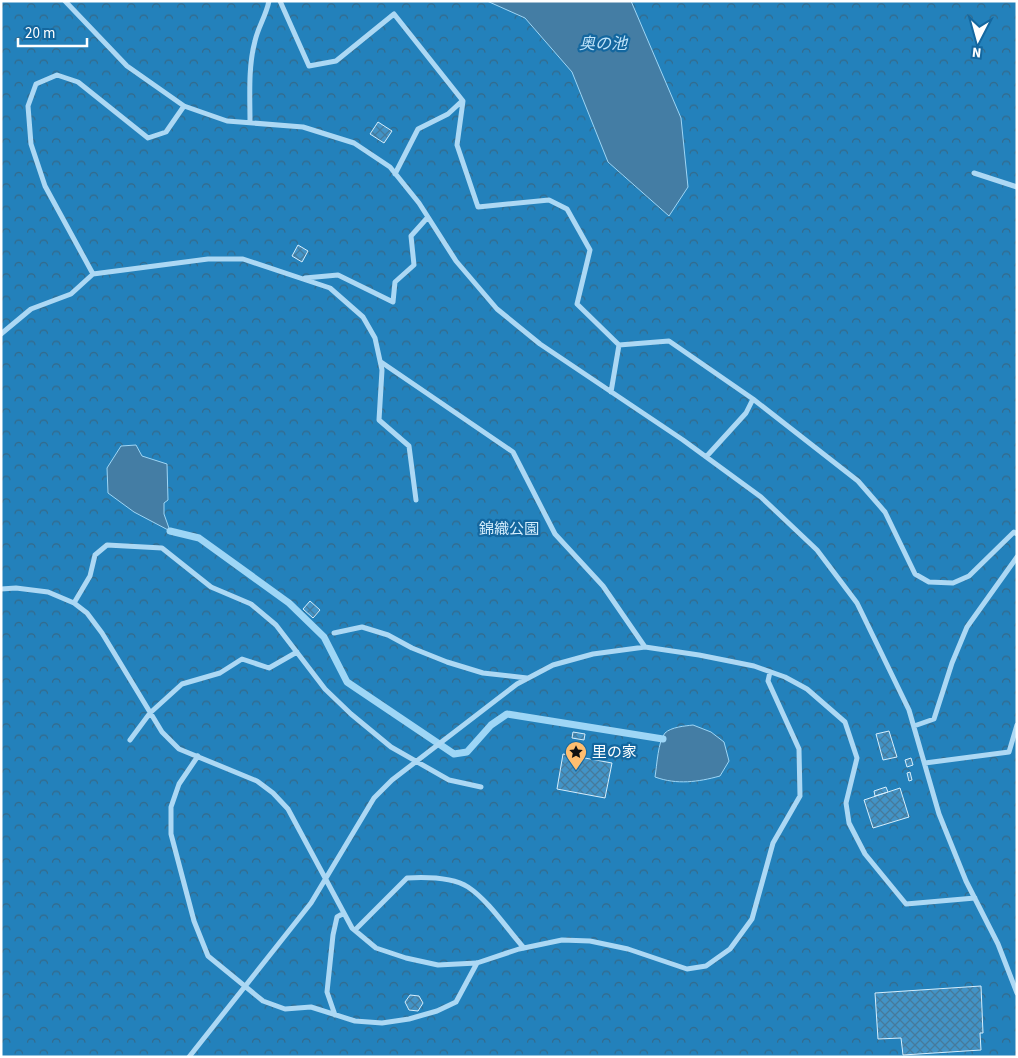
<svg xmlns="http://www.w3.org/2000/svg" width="1018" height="1058" viewBox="0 0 1018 1058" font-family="'Source Sans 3','Noto Sans JP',sans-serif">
  <defs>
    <pattern id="forest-crowns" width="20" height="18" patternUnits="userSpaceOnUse" patternTransform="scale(1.25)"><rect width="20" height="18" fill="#2381bb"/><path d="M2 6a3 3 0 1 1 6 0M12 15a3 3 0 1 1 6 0" fill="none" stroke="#356989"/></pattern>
    <pattern id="building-cross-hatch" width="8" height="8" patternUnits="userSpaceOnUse" patternTransform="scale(1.25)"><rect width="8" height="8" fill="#4293c6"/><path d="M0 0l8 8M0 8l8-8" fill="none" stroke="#467a9b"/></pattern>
  </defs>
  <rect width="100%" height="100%" fill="#14679f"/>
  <path fill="url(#forest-crowns)" d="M1 1H1017V1057H1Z"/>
  <path fill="#447da4" stroke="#9ed6f6" d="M487 1H631L681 118 688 187 669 216 608 162 572 72 525 18Z
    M136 445 142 456 167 464 168 500 164 503V514L170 531 134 512 108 493 107 468 121 446Z
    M693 725 711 732 724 742 729 761 720 776C698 782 677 785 655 777 657 765 658 741 665 733 671 727 685 726 693 725Z"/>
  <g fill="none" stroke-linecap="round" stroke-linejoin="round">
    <path stroke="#9ed6f6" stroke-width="7" d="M170 531 199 538 289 603 324 637 347 682 454 754 467 752 491 725 507 714 663 739"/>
  </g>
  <path fill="url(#building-cross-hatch)" stroke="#d5eefd" d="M378 122 392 131 384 143 370 134Z
    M298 245 308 251 302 262 292 256Z
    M310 601 320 610 313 618 303 609Z
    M889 731 897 757 883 760 876 734Z
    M573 732 585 734 584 740 572 738Z
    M563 754 612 763 605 798 557 789Z
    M911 758 913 765 907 767 905 760Z
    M910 772 912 780 909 781 907 773Z
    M886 787 888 792 875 796 874 791Z
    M900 788 909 817 873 828 864 800Z
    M981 986 983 1033H980L981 1050 903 1055 901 1038 878 1039 875 993Z
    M410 995 419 996 423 1003 418 1011 409 1010 405 1002Z"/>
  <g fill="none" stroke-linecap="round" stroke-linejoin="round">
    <path stroke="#acd8f4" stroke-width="5" d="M65 1 127 66 184 106 227 121 303 127 354 143 390 167 419 203 456 261 497 309 540 344 683 440 761 497 817 550 857 603 909 710 939 814 966 881 998 944 1017 993
      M280 1 309 66 336 61 394 14 463 101 457 145 478 207 549 200 567 209 590 250 577 304 619 345 611 392
      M250 122C250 96 248 67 255 41 258 27 266 16 269 1
      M974 173 1017 187
      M395 174 418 129 448 114 462 101
      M93 274 45 186 31 144 28 106 36 84 57 75 78 82 148 138 166 132 184 106
      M305 278 338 275 393 302 395 282 414 265 411 236 428 217
      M1 334 31 309 71 294 93 274 208 259H243L330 288 363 317 375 338 382 370 379 420 409 446 416 500
      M619 345 669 341 753 399 746 413 706 457
      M381 362 513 452 555 534 603 586 645 647
      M753 399 858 481 885 512 915 574 929 582 953 583 969 576 1014 532 1017 534
      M1 589 16 588 48 592 74 603 87 613 102 633 162 732 179 749 257 781 273 793 288 809 352 928 376 948 406 958 438 965 477 963 519 949 562 940 590 941 628 949 687 969 706 966 730 949 752 919 773 843 800 796 799 749 768 681 770 672
      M74 603 90 576 95 555 107 545 162 548 211 587 251 604 276 625 325 689 351 714 391 747 449 780 481 787
      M334 633 362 627 388 635 412 648 447 662 483 673 527 678
      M914 726 934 719 952 663 967 627 1017 557
      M130 740 150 713 182 684 220 673 242 659 269 668 297 652
      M198 756 179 784 171 807V834L194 921 208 956 263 1001 285 1009 311 1007 355 1021 382 1023 409 1019 437 1011 456 1002 477 963
      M925 763 1009 752 1017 725
      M355 930 407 878C425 877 452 877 468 887 489 901 507 929 524 948
      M335 1015 327 992 333 935 337 917 344 913
      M189 1057 311 903 374 798 392 780 517 684 553 665 593 654 645 647 699 655 754 666 785 677 807 689 845 722 857 758 846 803 849 823 865 854 906 904 975 898"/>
  </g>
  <defs>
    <g id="sight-pin" transform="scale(1.125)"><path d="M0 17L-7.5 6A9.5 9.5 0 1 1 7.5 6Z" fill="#ffbe6f" stroke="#14679f"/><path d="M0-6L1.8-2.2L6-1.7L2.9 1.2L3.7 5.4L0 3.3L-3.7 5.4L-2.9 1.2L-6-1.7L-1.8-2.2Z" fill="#111"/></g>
  </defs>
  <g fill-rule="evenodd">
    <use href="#sight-pin" x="576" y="752"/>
  </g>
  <g text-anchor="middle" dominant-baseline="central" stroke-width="4.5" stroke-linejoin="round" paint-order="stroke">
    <g font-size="15" fill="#d5eefd" stroke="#14679f">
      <text x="509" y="529">錦織公園</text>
    </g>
    <g font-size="15" fill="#fff" stroke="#14679f" text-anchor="start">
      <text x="592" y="752">里の家</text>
    </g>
    <g font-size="16" font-style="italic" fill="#c0e4fa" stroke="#14679f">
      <text x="603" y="44">奥の池</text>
    </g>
  </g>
  <rect width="1018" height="1058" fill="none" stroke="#ffffff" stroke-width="5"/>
  <g transform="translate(978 40) rotate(186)" stroke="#14679f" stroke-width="4" paint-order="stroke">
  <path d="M0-4L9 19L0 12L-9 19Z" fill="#ffffff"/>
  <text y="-8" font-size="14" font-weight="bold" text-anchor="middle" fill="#ffffff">N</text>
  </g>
  <path d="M18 38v8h69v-8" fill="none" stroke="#ffffff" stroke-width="2.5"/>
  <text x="25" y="38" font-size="15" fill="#ffffff" stroke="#14679f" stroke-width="4" paint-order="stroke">20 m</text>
</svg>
